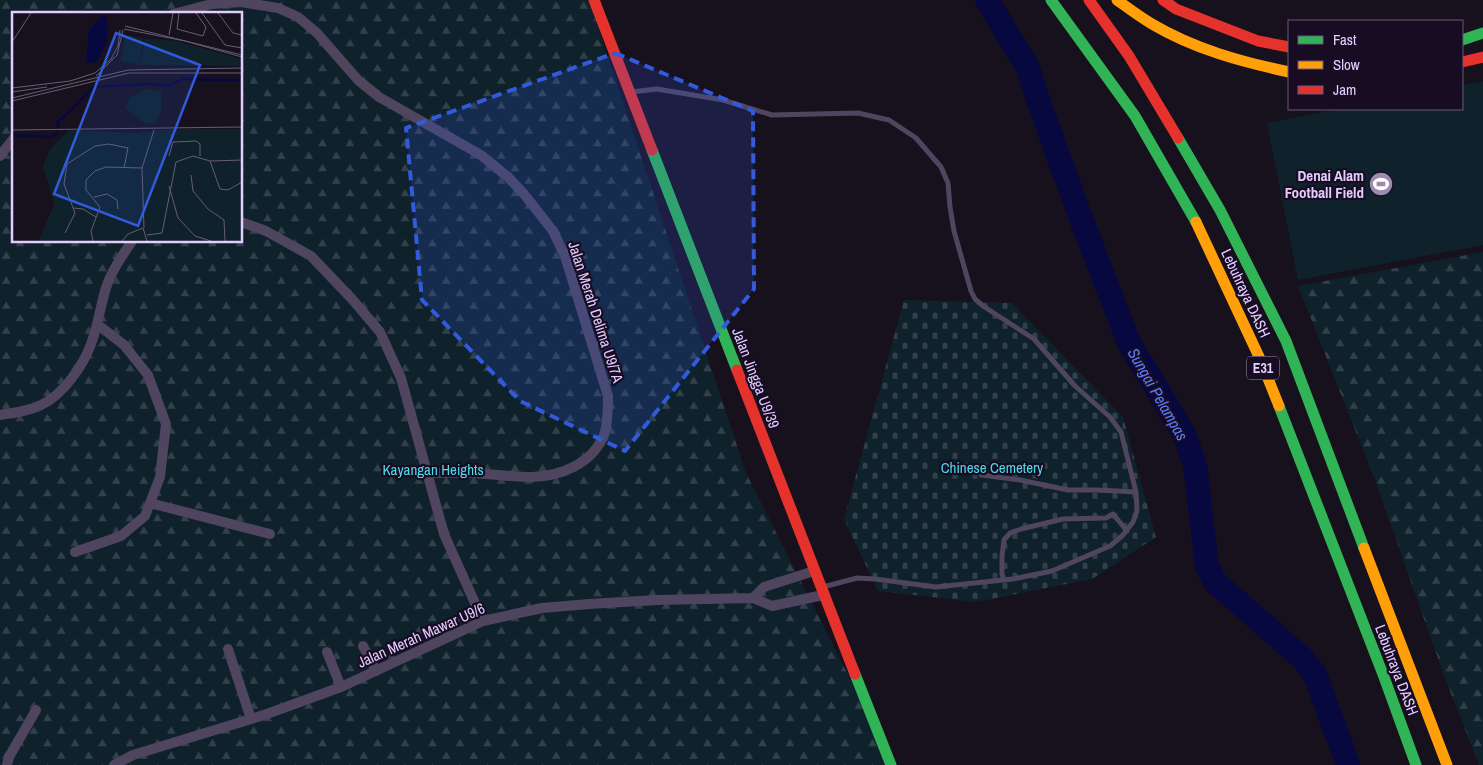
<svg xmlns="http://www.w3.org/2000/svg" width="1483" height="765" viewBox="0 0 1483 765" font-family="'Archivo Narrow',sans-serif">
  <defs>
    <pattern id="forest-firs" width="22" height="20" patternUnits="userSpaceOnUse" patternTransform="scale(1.25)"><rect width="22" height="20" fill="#0f212b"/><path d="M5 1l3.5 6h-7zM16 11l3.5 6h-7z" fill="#32404b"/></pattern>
    <pattern id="cemetery-stones" width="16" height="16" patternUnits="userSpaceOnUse" patternTransform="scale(1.25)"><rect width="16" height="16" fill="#0f212b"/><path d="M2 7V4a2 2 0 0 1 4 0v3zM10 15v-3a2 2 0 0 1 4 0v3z" fill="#32404b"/></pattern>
  </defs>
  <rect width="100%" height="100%" fill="#17111d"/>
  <path fill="url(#forest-firs)" fill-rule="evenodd" d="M0 0H589L746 473 883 744 891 765H0ZM14 14H241V241H14Z
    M1483 252V765H1479L1446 681 1375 480 1298 286Z"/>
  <path fill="url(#cemetery-stones)" d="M904 300 1012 303 1123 417 1156 537 1092 579 976 602 878 591 844 519Z"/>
  <path fill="#0f212b" d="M1483 81V245L1298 280 1267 123 1338 109H1462V85Z"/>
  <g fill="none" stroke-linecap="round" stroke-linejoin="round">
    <path stroke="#07083f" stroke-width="24" d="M987 0 1028 68 1035 91 1077 208 1129 343 1184 434 1195 465 1207 566 1215 582 1300 656 1315 674 1348 765"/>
    <path stroke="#4f455e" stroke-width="5" d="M631 92 657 89 723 100 772 115 858 113 889 120 916 138 941 167 948 183 950 207 954 231 971 291 975 299 983 306 1034 339 1075 386 1110 417 1121 432 1136 492 1137 511 1133 522 1123 535 1110 546 1052 571 1013 579 936 587 875 579 857 578 823 587
      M981 475 1020 480 1068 490H1097L1136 492
      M1004 580 1002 574V556L1004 540 1010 533 1021 529 1063 519 1106 518 1113 514 1127 531"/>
    <path stroke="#4f455e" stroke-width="10" d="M173 14 212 4 241 2 278 8 298 17 317 33 358 80 379 97 481 155 508 177 524 194 553 231 565 256 608 396C608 409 608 423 604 435 592 464 561 476 532 477 516 477 501 475 486 474 466 472 447 473 428 473
      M0 156 14 138
      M241 222 266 231 311 256 352 299 380 332 401 378 444 534 483 621
      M0 415C14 413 29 411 41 405 63 395 83 366 91 344 98 326 100 307 106 288 111 272 122 256 132 241
      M150 503 270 534
      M75 552 121 536 145 516 160 477 166 424 148 375 124 345 97 324
      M753 598 764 587 814 571
      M363 646 376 671
      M228 649 251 719
      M327 652 341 687
      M7 765 9 757 36 710
      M114 765 133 755 264 715 341 687 483 621 542 608 589 604 657 600 753 598 772 606 823 595"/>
    <path stroke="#30b455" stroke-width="11" d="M1051 0 1135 116 1196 222
      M1462 40 1483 33
      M1178 138 1220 210 1286 341 1364 548
      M652 150 737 370
      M1279 406 1384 677 1416 765
      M855 674 891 765"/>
    <path stroke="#ff9f0a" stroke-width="11" d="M1117 0C1128 8 1140 17 1152 24 1194 49 1242 62 1289 72
      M1196 222 1261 361 1279 406
      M1364 548 1447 765"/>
    <path stroke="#e5322d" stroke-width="11" d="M594 0 652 150
      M1089 0 1129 56 1178 138
      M1163 0 1176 9 1258 41 1289 47
      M1462 62 1483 57
      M737 370 855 674"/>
  </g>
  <path fill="#315bdc" fill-opacity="0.2" stroke="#315bdc" stroke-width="4" stroke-dasharray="10 6" stroke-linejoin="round" d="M615 53 753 111 754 289 625 451 520 401 422 300 406 128Z"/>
  <defs>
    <g id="stadium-disc" transform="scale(1.25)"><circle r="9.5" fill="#9c8bb0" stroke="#170c22"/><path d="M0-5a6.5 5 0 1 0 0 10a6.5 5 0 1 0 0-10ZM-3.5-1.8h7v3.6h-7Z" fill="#fff"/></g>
  </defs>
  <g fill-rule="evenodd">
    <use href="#stadium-disc" x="1381" y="184"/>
  </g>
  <g text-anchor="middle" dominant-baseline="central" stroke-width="4.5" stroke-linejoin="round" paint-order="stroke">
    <rect fill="#170c22" stroke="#a693bd" stroke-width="1" x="1247" y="356.5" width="32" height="23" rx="4"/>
    <g font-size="14" font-weight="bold" fill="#e3cdff">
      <text x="1263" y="368">E31</text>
    </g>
    <g font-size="15" font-weight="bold" fill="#e3cdff" stroke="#170c22" text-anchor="end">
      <text x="1364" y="175">Denai Alam<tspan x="1364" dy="17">Football Field</tspan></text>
    </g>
    <g font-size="15" fill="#e3cdff" stroke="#170c22">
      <text transform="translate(1246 293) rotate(65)">Lebuhraya DASH</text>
      <text transform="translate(596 312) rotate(72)">Jalan Merah Delima U9/7A</text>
      <text transform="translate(756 378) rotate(69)">Jalan Jingga U9/39</text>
      <text transform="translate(421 635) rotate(-24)">Jalan Merah Mawar U9/6</text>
      <text transform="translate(1397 670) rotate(69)">Lebuhraya DASH</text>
    </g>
    <g font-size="15" fill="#4fdbe9" stroke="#170c22">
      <text x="992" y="467">Chinese Cemetery</text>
      <text x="433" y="469">Kayangan Heights</text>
    </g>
    <g font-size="16" font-style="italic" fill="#5b7cff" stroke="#170c22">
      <text transform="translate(1158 394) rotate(60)">Sungai Pelampas</text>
    </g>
  </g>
  <g transform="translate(12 12)">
    <rect width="230" height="230" fill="#17111d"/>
    <path d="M133 26 164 29 230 47V54L128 53ZM160 117H230V229H27L42 192 31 154 38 137 57 118 125 121Z" fill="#0f212b"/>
    <path d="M135 77 149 79V101L143 111 134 112 113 96 118 85Z" fill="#0f212b"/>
    <path d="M113 23 132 26 127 53 109 49Z" fill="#0f212b"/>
    <path d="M93 1 96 11 94 32 84 50 77 51 74 49 77 18Z" fill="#07083f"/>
    <path fill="none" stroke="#07083f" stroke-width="2.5" d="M46 116V110L82 75 139 72 156 74 171 67 230 68M0 123 40 125 46 120"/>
    <path fill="none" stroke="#695c77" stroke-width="1" d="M167 1 165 17 191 24 194 15 184 1M190 1 213 33 230 36M206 1 221 21 230 23M113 14 230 43M112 17 173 29 230 45M157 23 161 1M0 30 19 1M84 64 105 43 111 18M0 76 58 69 83 61 99 47 106 34 108 18M0 80 35 75M0 86 116 58 230 56M0 89 117 61H230M0 118 230 115M157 144 161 130 184 129 188 132V144M198 149 208 177 216 178 230 170M179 163 181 179 196 197 212 208 213 229M157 174 166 206 183 224 199 229M82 185 95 182 105 188 106 197M62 196 71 197 84 205M132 216 130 156 142 118M53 221 63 201 52 172 55 152 83 134 97 132 116 136 112 156M150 221 164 150 181 144 198 149 230 148M135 223 150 221M81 229 79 219 88 195 74 178V168L83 159 94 155 130 156M110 229 116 222 131 216 135 229"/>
    <path fill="#315bdc" fill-opacity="0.15" stroke="#315bdc" stroke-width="2.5" d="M104 21 188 53 126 214 42 182Z"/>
    <rect width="230" height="230" fill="none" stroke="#e3cdff" stroke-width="2.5"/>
  </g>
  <rect x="1288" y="20" width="175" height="90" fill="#170c22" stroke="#69597a"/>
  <rect x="1298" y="36" width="25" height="8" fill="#30b455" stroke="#69597a"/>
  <text x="1333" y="45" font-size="15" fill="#e3cdff">Fast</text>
  <rect x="1298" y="61" width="25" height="8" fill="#ff9f0a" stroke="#69597a"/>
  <text x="1333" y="70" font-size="15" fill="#e3cdff">Slow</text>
  <rect x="1298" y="86" width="25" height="8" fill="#e5322d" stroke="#69597a"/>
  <text x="1333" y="95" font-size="15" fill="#e3cdff">Jam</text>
</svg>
